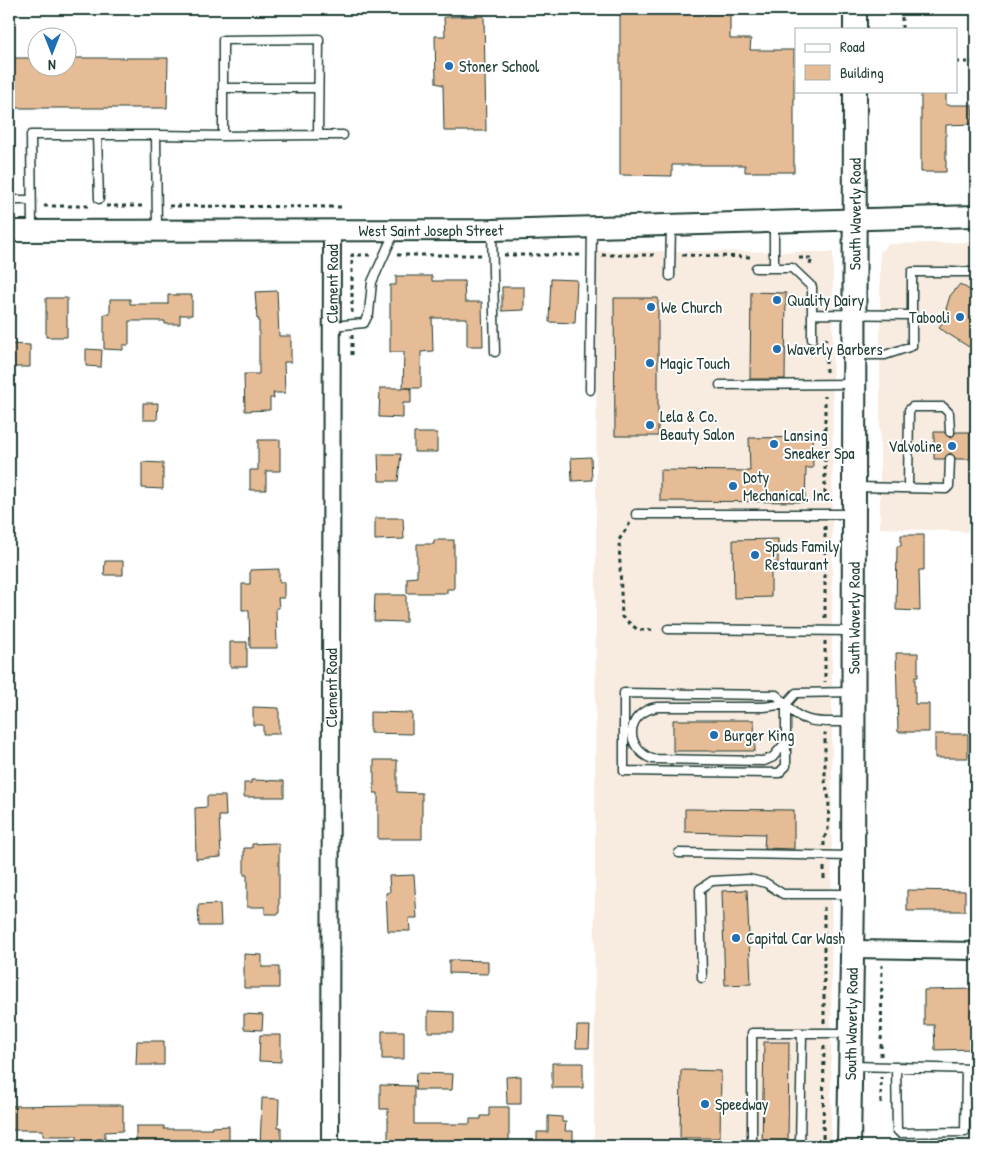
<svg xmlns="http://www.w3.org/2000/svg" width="985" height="1155" viewBox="0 0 985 1155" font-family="'Patrick Hand',sans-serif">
  <rect width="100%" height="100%" fill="#fff"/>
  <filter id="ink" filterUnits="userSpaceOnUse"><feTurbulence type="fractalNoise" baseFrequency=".02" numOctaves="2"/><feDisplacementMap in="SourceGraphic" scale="10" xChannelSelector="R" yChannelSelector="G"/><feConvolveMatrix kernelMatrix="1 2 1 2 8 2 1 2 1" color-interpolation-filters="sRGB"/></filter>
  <g filter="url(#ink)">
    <path fill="#f8ebe0" d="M976 242V532L880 528V252L888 244Z
      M597 251 833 252 831 1146H594Z"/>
    <path fill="#e6bc96" stroke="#1f3d34" d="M620 9H695V13H730V39H751L750 50H794V172H745V165H672V176L620 175Z
      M484 16 486 131H444L443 85 436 83 435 36H445L444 17Z
      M9 58H38V68H68V58H168L167 108H9Z
      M921 91H946V105H972L973 124 946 125V172H921Z
      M396 276H432V281H464L465 302H482L483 346H467V318H432L433 351 421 352V388H403L404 352H390V285H396Z
      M551 279 577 280 575 323 549 322Z
      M960 284 976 294 970 305 976 308V335L969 347 939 328 949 311 946 309 950 296Z
      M502 287H524V310L502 311Z
      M277 291 279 336H291V362H284L285 393H273L274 398H270V410L245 411 244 374H259V319H257L255 292Z
      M751 292 786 293 785 379H750Z
      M168 295H192V315H180V324H165V321H129V345H123V350L104 349V314H110V299H130V304H168Z
      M46 298H67V337H46Z
      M614 298H658V436H615Z
      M9 344 30 345V367H9Z
      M86 349 102 350 101 367 86 366Z
      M380 388H411V403H403V418L379 417Z
      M143 403H158L157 420H143Z
      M934 432H944L950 438 953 436 956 432H970V459H956L953 455 950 453 944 459H934Z
      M414 433H437V452H414Z
      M812 437 813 468H806L805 502 660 501V470L750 471 749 438Z
      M258 440H280V471H266V490H250V470H258Z
      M378 454H401L398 481H379Z
      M591 457 592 480 572 481 571 458Z
      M142 462 163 463V489L142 488Z
      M375 518H403L404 539 375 540Z
      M901 535H924V570H919L920 611 896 610 897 546H901Z
      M778 539V570H771V597L734 598 733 540Z
      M434 540H454V589H447V593H407V578L417 577V544H434Z
      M105 561H123V575H104Z
      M279 569V582H284V598H278L279 608H276L277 648H250L249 610H242V584H250V570Z
      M375 595H406V622L374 621Z
      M230 642H247V667H230Z
      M896 653H918V677H915V704H929V732H898Z
      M253 707 279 708V734H263V725H253Z
      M370 712 412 713V734L370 733Z
      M673 720H754L755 751H673Z
      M935 734H968V758H935Z
      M374 760H397V792L422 793V839H378V793H374Z
      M251 780 284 781V797H244V783H251Z
      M207 796H225L226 816H219L221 857 196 859 195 808 207 807Z
      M685 809 794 810V849L764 848 765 834 685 832Z
      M276 843 279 845V914H265V907H247V875H244V848H252V844Z
      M414 875 417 918H409L410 931H388L386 893 390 892 389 876Z
      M747 890 751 984 725 985 722 891Z
      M907 890 965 891V911H907Z
      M220 904 221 926H199L198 905Z
      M244 954 262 955V967H279V988H244Z
      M449 960 488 961V974L449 973Z
      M976 989V1049L935 1050 934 1025H924V990Z
      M428 1011 454 1012V1032H428Z
      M244 1014 263 1015 262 1030 244 1029Z
      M577 1026H590L589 1048H576Z
      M382 1031H404V1059H382Z
      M260 1035H281V1062L259 1061Z
      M137 1041H164V1065H136Z
      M764 1042H789L788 1146H762Z
      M552 1063H583V1088H552Z
      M681 1070 721 1071 720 1138H680Z
      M416 1073 453 1074 452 1090H415Z
      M521 1076V1104H507L506 1077Z
      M380 1085 414 1086V1124H470V1119H481V1116H489V1107H509V1141H456V1146L388 1144V1109H380Z
      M262 1098 279 1099 278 1127H281V1146H260Z
      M86 1105H123V1131L105 1132V1138L97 1139V1146H77V1136H43V1130H9V1106Z
      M548 1116 562 1117V1122H566L565 1131H573V1146H537V1132H548Z
      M136 1126H164V1129H212L211 1127 229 1126V1146H136Z"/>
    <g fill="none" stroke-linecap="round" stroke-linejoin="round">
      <g stroke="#1f3d34" stroke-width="11">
        <path id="service" d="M223 88H318
          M97 135 99 199
          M156 135 223 136V40L319 39 318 135 223 136
          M318 135H343
          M9 200H31
          M774 223V268
          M32 230 31 135H156L157 229
          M492 232 495 352
          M756 268H792L812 287V339
          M670 276 671 226
          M812 314 912 315
          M333 326 364 323 369 313 372 282 395 231
          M857 355H885L912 346V272H976
          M720 385 853 384
          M590 390 592 228
          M857 487 946 489 949 486 950 459
          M908 488 909 410 912 407H943L949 413 950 432
          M636 514H852
          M668 629 851 631
          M852 692 796 693 786 704C802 727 827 721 853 722
          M624 693 776 695 786 704V766L779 773 624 771Z
          M786 704 764 707H657C625 713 624 747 652 759L764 761 773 757 786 742
          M679 853 851 856
          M702 978 700 889 712 881 749 879 766 883 783 894H851
          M852 1066 976 1069
          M896 1067 897 1130 900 1133 965 1132 966 1069
          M752 1146V1033H848
          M800 1146 802 1033"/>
      </g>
      <g stroke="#1f3d34" stroke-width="20">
        <g id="minor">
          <path d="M853 949 976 951"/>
          <path id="s1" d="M330 1146 332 230"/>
        </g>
      </g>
      <g stroke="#1f3d34" stroke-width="24">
        <g id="tertiary">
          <path id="s2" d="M9 231 492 230 976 216"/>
        </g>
      </g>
      <g stroke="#1f3d34" stroke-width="26">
        <g id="secondary">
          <path d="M855 29V9"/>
          <path id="s3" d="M849 1146 853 894 855 91"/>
        </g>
      </g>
      <path stroke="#1f3d34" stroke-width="3" stroke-dasharray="4 4" stroke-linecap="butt" d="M902 29V9
        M956 62H976
        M44 206H90
        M106 206H145
        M169 206 343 207
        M397 255H481
        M504 255H581
        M602 255H658
        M682 255 751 257
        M799 258H812L809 268
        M352 313V255H371
        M352 335V357
        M826 372V338
        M825 502V396
        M630 523 619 540 622 617 638 630H656
        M825 526V620
        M825 641V682
        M824 846V839L828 829 829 800 825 781V733
        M824 867V883
        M824 1023V904
        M881 1056 882 965
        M881 1103V1077
        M823 1146 824 1044"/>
      <use href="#service" stroke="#fff" stroke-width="8"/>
      <use href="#minor" stroke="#fff" stroke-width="16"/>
      <use href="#tertiary" stroke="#fff" stroke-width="20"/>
      <use href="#secondary" stroke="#fff" stroke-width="22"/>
    </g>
  </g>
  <g fill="#1f6fb2" stroke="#fff" stroke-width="2">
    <circle cx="449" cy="66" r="5"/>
    <circle cx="777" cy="300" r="5"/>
    <circle cx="651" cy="307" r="5"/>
    <circle cx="960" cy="317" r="5"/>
    <circle cx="777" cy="349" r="5"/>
    <circle cx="650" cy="363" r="5"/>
    <circle cx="650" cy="425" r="5"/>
    <circle cx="774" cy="444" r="5"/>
    <circle cx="952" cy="446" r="5"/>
    <circle cx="733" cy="486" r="5"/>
    <circle cx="755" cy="555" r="5"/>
    <circle cx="714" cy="735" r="5"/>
    <circle cx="736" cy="938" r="5"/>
    <circle cx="705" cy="1104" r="5"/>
  </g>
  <g text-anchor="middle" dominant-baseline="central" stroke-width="4" stroke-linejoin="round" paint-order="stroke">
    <g font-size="16" fill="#1f3d34" stroke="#fff" text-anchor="start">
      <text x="459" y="66">Stoner School</text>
      <text x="787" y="300">Quality Dairy</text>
      <text x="661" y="307">We Church</text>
      <text x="950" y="317" text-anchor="end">Tabooli</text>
      <text x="787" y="349">Waverly Barbers</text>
      <text x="660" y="363">Magic Touch</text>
      <text x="660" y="416">Lela &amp; Co.<tspan x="660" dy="18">Beauty Salon</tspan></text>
      <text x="784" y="435">Lansing<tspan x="784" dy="18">Sneaker Spa</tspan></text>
      <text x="942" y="446" text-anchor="end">Valvoline</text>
      <text x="743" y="477">Doty<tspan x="743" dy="18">Mechanical, Inc.</tspan></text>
      <text x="765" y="546">Spuds Family<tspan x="765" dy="18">Restaurant</tspan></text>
      <text x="724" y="735">Burger King</text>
      <text x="746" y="938">Capital Car Wash</text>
      <text x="715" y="1104">Speedway</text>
    </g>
    <g font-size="16" fill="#1f3d34" stroke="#fff">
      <text stroke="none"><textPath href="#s3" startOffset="932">South Waverly Road</textPath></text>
      <text stroke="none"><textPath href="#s2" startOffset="422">West Saint Joseph Street</textPath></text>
      <text stroke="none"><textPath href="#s1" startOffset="862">Clement Road</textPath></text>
      <text stroke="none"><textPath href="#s3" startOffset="528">South Waverly Road</textPath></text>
      <text stroke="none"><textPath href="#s1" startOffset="458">Clement Road</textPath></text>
      <text stroke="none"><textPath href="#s3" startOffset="122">South Waverly Road</textPath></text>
    </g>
  </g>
  <rect width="985" height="1155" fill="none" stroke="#fff" stroke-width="30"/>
  <rect x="15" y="15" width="955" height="1125" fill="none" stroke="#1f3d34" stroke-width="2" filter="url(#ink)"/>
  <rect x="795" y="28" width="162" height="65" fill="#ffffff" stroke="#a5b1ae"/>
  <rect x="805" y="44" width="25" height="8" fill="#ffffff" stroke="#a5b1ae"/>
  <text x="840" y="52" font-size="15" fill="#1f3d34">Road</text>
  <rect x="805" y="65" width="25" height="15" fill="#e6bc96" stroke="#a5b1ae"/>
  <text x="840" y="78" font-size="15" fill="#1f3d34">Building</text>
  <g transform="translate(52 52) rotate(180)"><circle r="24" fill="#ffffff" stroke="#a5b1ae"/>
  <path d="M0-4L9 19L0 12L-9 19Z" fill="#1f6fb2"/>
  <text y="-8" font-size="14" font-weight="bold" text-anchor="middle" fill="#1f3d34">N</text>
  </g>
</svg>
